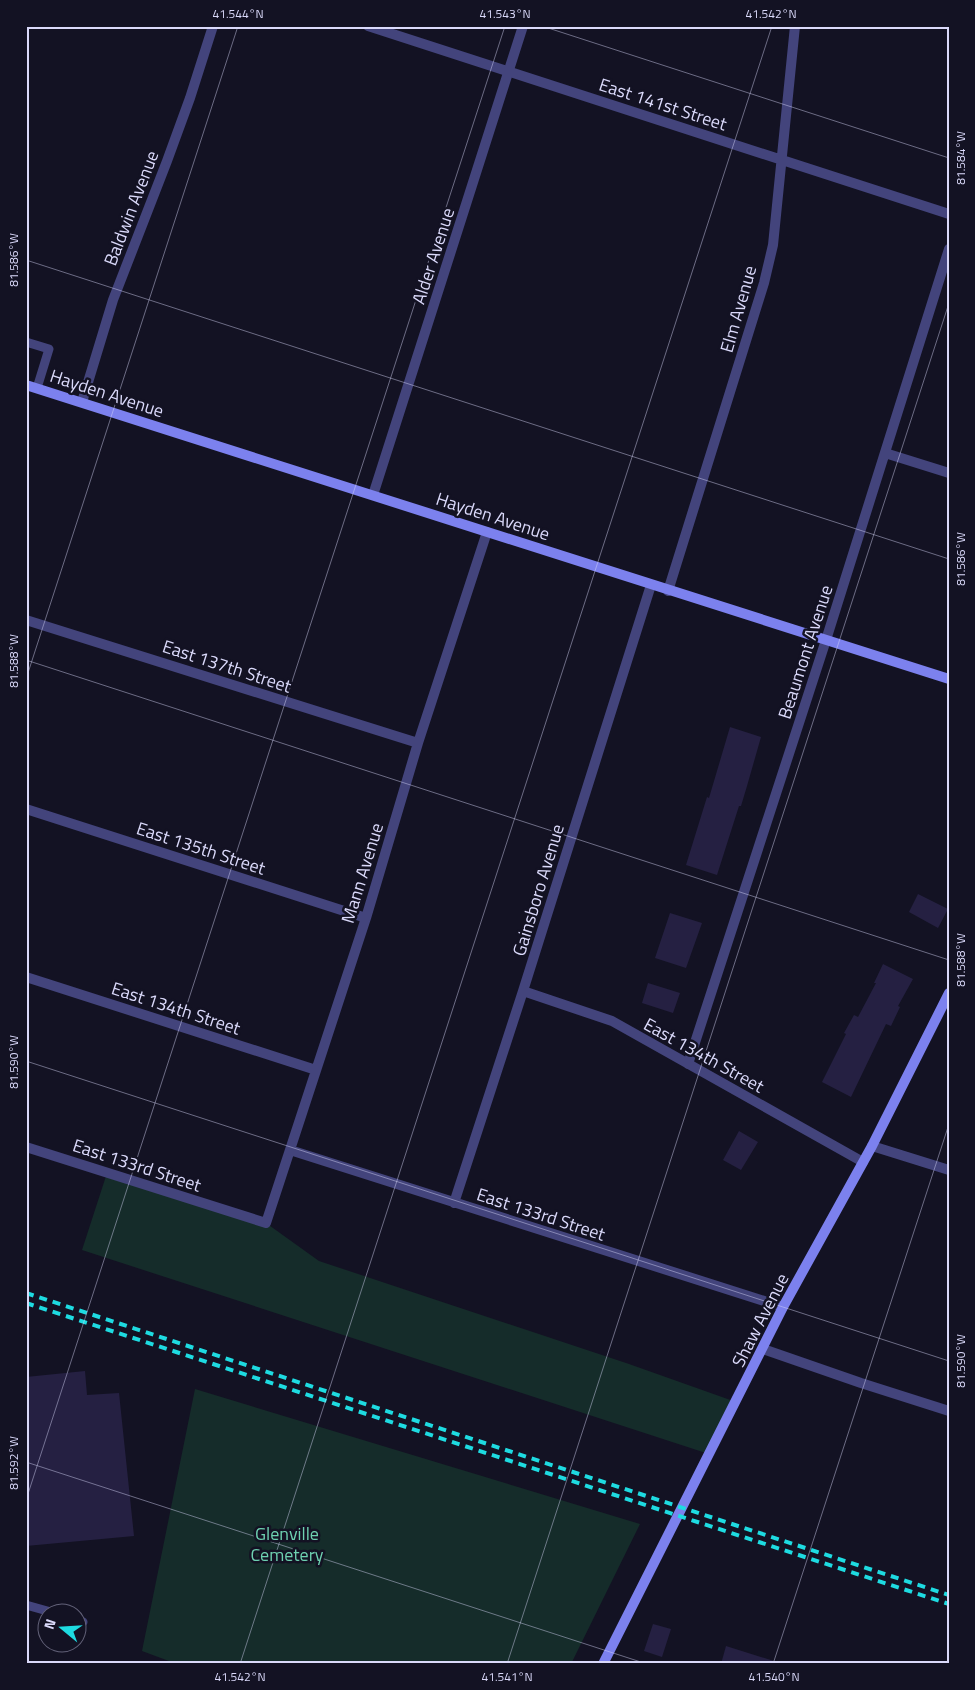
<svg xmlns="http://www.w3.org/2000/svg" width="975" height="1690" viewBox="0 0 975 1690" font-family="'Titillium Web',sans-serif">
  <rect width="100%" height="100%" fill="#131223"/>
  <path fill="#152c2a" d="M107 1173 266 1223 319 1261 629 1364 736 1402 709 1454 82 1250Z
    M195 1389 640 1524 571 1664H177L142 1651Z"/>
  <path fill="#252042" d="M730 727 761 737 747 786 741 806H739L717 875 686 865 707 797 709 798Z
    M918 894 948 909 938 928 909 912Z
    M670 913 702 923 686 968 655 958Z
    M883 964 913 979 898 1006 900 1007 891 1026 886 1024 851 1097 822 1082 846 1034 844 1033 854 1015 858 1017 876 983H874Z
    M648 983 680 993 673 1013 642 1003Z
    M739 1131 758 1142 741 1170 723 1160Z
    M85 1371 87 1395 119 1393 134 1536 26 1546V1377Z
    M653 1624 671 1629 662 1657 644 1651Z
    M726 1646 774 1661 773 1664H721Z"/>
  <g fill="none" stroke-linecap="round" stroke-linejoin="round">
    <path stroke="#43447c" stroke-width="9" d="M26 342 49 349 37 388
      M26 1605 51 1612
      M78 1620 83 1622"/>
    <path stroke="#43447c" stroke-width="10" d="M368 26 949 214
      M82 402 113 300 167 161 190 98 213 26
      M885 453 949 473
      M373 495 523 26
      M668 591 764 283 773 245 795 26
      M26 620 418 743
      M26 809 366 918
      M26 977 316 1070
      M523 991 612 1021 863 1162
      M688 1064 826 640 949 249
      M872 1146 949 1170
      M26 1147 266 1223 366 918 418 743 487 532
      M290 1150 783 1307
      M454 1203 523 991 651 585
      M763 1349 861 1383 949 1411"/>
    <path stroke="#7c81ee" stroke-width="10" d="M26 385 949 679
      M603 1664 783 1307 872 1146 949 993"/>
    <path stroke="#1edbe1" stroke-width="4" stroke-dasharray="8 6" stroke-linecap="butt" d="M26 1293 949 1595
      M26 1303 949 1604"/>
  </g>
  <path fill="none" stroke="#dad9fa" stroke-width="1" stroke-opacity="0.45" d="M542 26 949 158M26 260 949 559M26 660 949 960M26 679 238 26M26 1061 949 1361M26 1462 647 1664M26 1500 505 26M240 1664 772 26M507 1664 949 303M773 1664 949 1124"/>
  <g text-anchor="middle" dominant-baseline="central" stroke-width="5" stroke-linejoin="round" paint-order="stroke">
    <g font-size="18" fill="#dad9fa" stroke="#131223">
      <text transform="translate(663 104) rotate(18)">East 141st Street</text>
      <text transform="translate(131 208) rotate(-69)">Baldwin Avenue</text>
      <text transform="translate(433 256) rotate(-72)">Alder Avenue</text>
      <text transform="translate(738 309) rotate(-74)">Elm Avenue</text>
      <text transform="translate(107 393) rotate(18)">Hayden Avenue</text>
      <text transform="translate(493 516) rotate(18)">Hayden Avenue</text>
      <text transform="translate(805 652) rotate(-72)">Beaumont Avenue</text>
      <text transform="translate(227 666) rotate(18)">East 137th Street</text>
      <text transform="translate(201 848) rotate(18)">East 135th Street</text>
      <text transform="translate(362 873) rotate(-73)">Mann Avenue</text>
      <text transform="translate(538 890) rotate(-73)">Gainsboro Avenue</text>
      <text transform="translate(176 1008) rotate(18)">East 134th Street</text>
      <text transform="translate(704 1055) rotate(29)">East 134th Street</text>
      <text transform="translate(137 1165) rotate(18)">East 133rd Street</text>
      <text transform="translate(541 1214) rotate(18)">East 133rd Street</text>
      <text transform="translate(760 1320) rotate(-63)">Shaw Avenue</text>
    </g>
    <g font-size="18" fill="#6ed1b1" stroke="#131223">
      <text x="287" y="1533">Glenville<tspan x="287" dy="21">Cemetery</tspan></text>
    </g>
  </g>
  <rect width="975" height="1690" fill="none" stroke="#131223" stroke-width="55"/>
  <g transform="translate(62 1628) rotate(288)"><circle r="24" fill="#131223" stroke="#636279"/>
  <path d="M0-4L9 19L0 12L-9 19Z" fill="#1edbe1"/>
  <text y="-8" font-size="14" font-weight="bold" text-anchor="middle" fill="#dad9fa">N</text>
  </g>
  <rect x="28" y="28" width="920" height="1634" fill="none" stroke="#dad9fa" stroke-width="2"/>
  <g font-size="12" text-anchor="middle" fill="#dad9fa">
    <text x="238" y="18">41.544°N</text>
    <text x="505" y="18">41.543°N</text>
    <text x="771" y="18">41.542°N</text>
    <text transform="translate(961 158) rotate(-90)" y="4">81.584°W</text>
    <text transform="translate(14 260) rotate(-90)" y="4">81.586°W</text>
    <text transform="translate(961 559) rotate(-90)" y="4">81.586°W</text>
    <text transform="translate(14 661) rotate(-90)" y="4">81.588°W</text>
    <text transform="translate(961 960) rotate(-90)" y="4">81.588°W</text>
    <text transform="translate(14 1062) rotate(-90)" y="4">81.590°W</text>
    <text transform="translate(961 1361) rotate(-90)" y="4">81.590°W</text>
    <text transform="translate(14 1463) rotate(-90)" y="4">81.592°W</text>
    <text x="240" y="1681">41.542°N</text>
    <text x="507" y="1681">41.541°N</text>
    <text x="774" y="1681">41.540°N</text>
  </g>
</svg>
